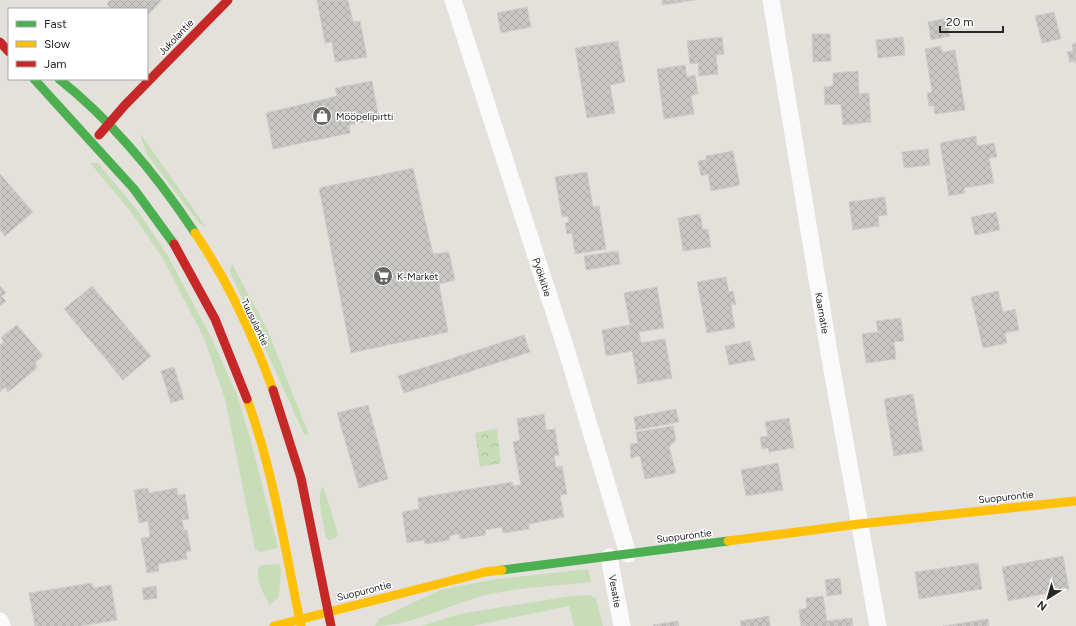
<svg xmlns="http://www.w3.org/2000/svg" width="1076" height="626" viewBox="0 0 1076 626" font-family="Figtree,sans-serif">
  <defs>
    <pattern id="park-crowns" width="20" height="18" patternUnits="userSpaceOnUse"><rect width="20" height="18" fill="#c6ddb8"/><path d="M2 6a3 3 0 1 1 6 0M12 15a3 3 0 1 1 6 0" fill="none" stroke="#aabe9e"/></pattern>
    <pattern id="building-cross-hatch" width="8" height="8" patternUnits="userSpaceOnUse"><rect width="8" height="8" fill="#c9c7c3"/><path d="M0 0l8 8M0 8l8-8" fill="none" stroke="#acaba7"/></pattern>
  </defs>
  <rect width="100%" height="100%" fill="#e4e1dc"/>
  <path fill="#c6ddb8" d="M140 133 206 227 199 223 146 153Z
    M90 163H98L138 211 168 256 211 337 237 395 251 441 278 548 260 552 255 549 225 399 204 338 162 257 131 212Z
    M232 264 267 329 309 435 304 434 230 272Z
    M322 487 325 491 338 534 336 538 330 540 326 538C324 525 316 497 322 487Z
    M279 564 281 570 279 597 270 605C263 593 254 579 260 565Z
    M588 569 591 582C559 586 522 587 490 594 453 602 414 626 375 626L379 619 440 590 490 580Z
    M589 595 596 598 603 626H574L569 606 472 626H422L459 614 571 596Z"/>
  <path fill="url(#park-crowns)" d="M495 429 497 430 501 463 480 467 475 433Z"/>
  <path fill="url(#building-cross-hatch)" stroke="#cfcdc9" d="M110 0H160L161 1 147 16V9H112L107 4Z
    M317 0H348L353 22 360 21 367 57 335 62 332 42 325 43Z
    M662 0H696L662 5Z
    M527 7 531 27 501 33 497 13Z
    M1054 12 1061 39 1042 43 1035 16Z
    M947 18 950 36 931 40 928 22Z
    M812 34H830L831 61 813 62Z
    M722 37 724 54 716 55 718 74 699 76 698 63 690 64 687 41Z
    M903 37 905 55 878 58 876 40Z
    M618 41 625 82 610 85 615 113 587 118 575 48Z
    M1076 43V64L1075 61 1070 62 1067 52 1073 51 1072 44Z
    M941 46 942 52 955 50 965 110 935 114 934 106H929L927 93 932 92 925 49Z
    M685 65 687 77 695 75 698 94 691 96 694 114 664 119 657 69Z
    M858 71 859 94 869 93 871 122 843 125 841 104 825 105 824 87 833 86V73Z
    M372 81 379 119 349 125 350 133 273 149 266 113 337 96 335 88Z
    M976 136 977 146 994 143 997 157 989 158 994 183 964 188 965 193 949 196 940 143Z
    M928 149 930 165 904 168 902 152Z
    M733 151 740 185 711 191 708 174 701 176 698 161 706 160V156Z
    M413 168 433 254 449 252 455 280 439 284 448 332 351 353 319 188Z
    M587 172 593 207 599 206 606 249 575 254 572 233 567 234 565 223 569 222 568 216 562 217 555 177Z
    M0 174 33 212 5 236 0 230Z
    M885 197 887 215 878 216 879 226 853 230 849 202Z
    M996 212 1000 230 975 235 971 217Z
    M700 214 703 230 708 229 711 247 683 251 678 218Z
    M618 251 620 264 586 270 584 256Z
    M726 277 729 292 733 291 736 304 731 305 735 328 707 333 697 282Z
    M0 286 6 293 1 296 6 301 0 306Z
    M92 286 151 356 123 380 64 309Z
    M657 287 664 328 639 332 641 343 665 339 672 378 638 384 632 351 606 356 602 330 630 325 624 293Z
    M998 291 1003 312 1015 309 1019 330 1005 333 1007 343 983 348 971 297Z
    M901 318 904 341 894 342 896 359 866 363 862 334 878 332 876 321Z
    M17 325 43 356 35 363 37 368 8 392 5 387 0 392V345L4 342 1 337Z
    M524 335 530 352 404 393 398 376Z
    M750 341 755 360 729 365 725 346Z
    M174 367 184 399 171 403 161 371Z
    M913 394 923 451 894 456 884 399Z
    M368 405 388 479 359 488 337 413Z
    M676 409 679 422 636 430 634 417Z
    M544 414 546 430 555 429 559 455 554 456 556 467 562 466 567 494 560 495 564 517 529 524V529L503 533 502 527 485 530 486 535 460 539 459 534 449 536 450 540 425 544 424 540 407 543 402 512 419 509 418 498 512 482 513 486 521 485 513 442 520 440 517 419Z
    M789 418 794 448 769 452 768 448 762 449 760 437 768 436 765 422Z
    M673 426 676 440 669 447 676 473 645 479 640 456 631 458 630 444 638 443 636 432Z
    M778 463 783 490 746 496 741 470Z
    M148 488 149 493 177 488 178 495 185 494 189 519 182 520 184 530H187L191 551 186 552 187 559 158 564 159 571 147 573 141 538 150 537 148 521 139 523 134 490Z
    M1063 556 1069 589 1008 601 1002 567Z
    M978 563 982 589 919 599 915 572Z
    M840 578 842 594 827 596 825 580Z
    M92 583 93 588 111 585 117 620 81 626H35L29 593Z
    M156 586 157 598 144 600 142 588Z
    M823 596 827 621 852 618 853 626H801L799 610 807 608 806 598Z
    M769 616 770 626H741L740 621Z
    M988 619 989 626H943Z
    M678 621 679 626H654L653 625Z"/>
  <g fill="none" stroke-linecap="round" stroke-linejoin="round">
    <path stroke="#fbfafa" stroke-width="17" d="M453 0 567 352 628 554
      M771 0 831 364 878 626
      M609 557 622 626
      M0 621 2 626"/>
    <path stroke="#4caf50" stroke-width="9" d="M34 79 134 189 174 244
      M59 79C112 121 158 177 195 233
      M502 570 728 541"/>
    <path stroke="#ffc107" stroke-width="9" d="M195 233C228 281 253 335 273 390
      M247 399C274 473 285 550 301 626
      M728 541 859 524 1076 501
      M274 626 485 572 502 570"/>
    <path stroke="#c62828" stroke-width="9" d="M0 42 9 52
      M99 135 125 105 228 0
      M174 244 215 319 247 399
      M273 390 301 478 331 626"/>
  </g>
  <defs>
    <g id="shop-disc" transform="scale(1)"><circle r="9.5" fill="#686766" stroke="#fff"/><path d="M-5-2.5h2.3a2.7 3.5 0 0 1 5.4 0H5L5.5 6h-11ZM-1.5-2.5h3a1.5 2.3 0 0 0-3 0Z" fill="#fff"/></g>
    <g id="supermarket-disc" transform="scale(1)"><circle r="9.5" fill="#686766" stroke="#fff"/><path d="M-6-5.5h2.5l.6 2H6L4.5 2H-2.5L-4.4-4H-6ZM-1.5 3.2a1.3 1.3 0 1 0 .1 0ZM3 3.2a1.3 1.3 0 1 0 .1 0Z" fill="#fff"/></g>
  </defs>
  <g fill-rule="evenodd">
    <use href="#shop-disc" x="322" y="116"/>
    <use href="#supermarket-disc" x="383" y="276"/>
  </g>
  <g text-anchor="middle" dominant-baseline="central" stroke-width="3" stroke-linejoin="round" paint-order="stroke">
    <g font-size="10" fill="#262626" stroke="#fff">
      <text transform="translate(176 37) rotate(-46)">Jukolantie</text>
      <text transform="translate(542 277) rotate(72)">Pyökkitie</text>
      <text transform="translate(822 313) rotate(80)">Kaarnatie</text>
      <text transform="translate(255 322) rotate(64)">Tuusulantie</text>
      <text transform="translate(1006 497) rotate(-6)">Suopurontie</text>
      <text transform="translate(684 536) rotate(-7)">Suopurontie</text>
      <text transform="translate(364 591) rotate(-14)">Suopurontie</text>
      <text transform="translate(615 591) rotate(80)">Vesatie</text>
    </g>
    <g font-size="10" fill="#262626" stroke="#fff" text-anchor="start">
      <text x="336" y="116">Mööpelipirtti</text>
      <text x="397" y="276">K-Market</text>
    </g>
  </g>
  <rect x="8" y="8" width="140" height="72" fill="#ffffff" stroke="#a8a8a8"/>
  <rect x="16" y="21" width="20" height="6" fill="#4caf50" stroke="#a8a8a8"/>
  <text x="44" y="28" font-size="12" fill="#262626">Fast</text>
  <rect x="16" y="41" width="20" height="6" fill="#ffc107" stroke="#a8a8a8"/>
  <text x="44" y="48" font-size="12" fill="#262626">Slow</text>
  <rect x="16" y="61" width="20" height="6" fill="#c62828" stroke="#a8a8a8"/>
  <text x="44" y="68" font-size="12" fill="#262626">Jam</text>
  <g transform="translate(1048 598) rotate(217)" stroke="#ffffff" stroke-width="3" paint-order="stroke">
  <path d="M0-3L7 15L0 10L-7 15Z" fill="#262626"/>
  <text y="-6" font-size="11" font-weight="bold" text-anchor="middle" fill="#262626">N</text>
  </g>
  <path d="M940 26v6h63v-6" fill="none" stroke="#262626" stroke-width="2"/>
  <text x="946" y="26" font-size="12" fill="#262626" stroke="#ffffff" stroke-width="3" paint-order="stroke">20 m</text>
</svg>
